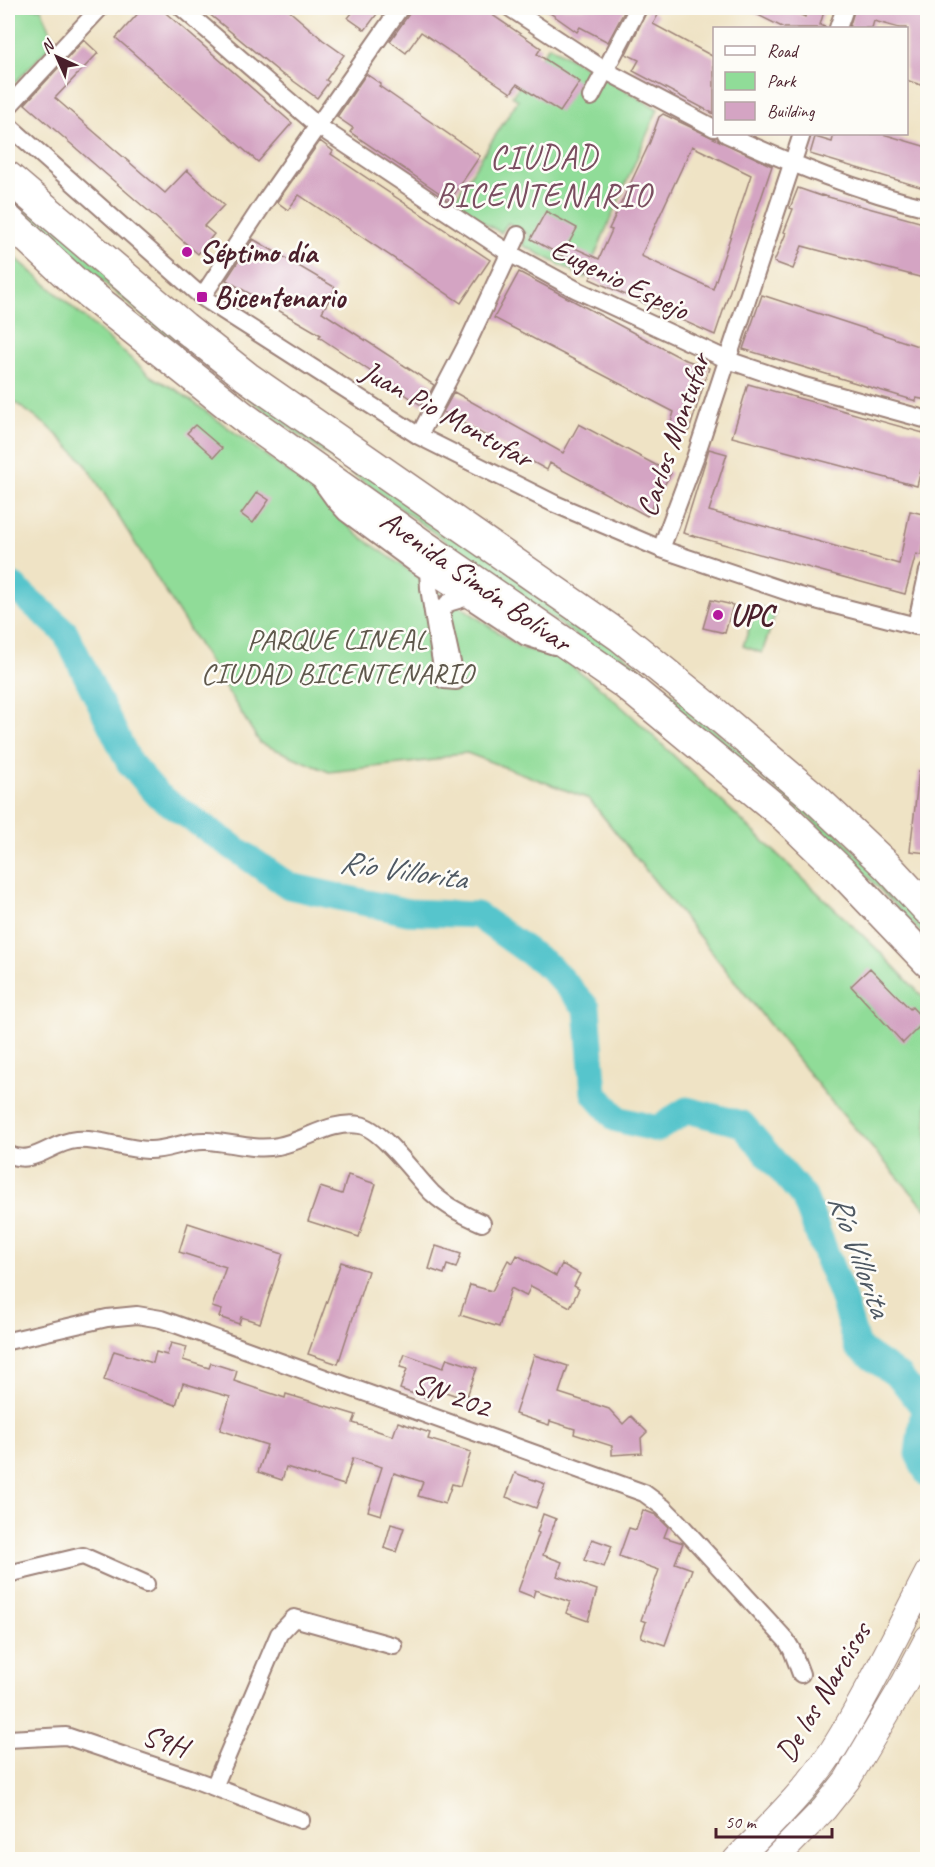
<svg xmlns="http://www.w3.org/2000/svg" width="935" height="1867" viewBox="0 0 935 1867" font-family="Caveat,sans-serif">
  <rect width="100%" height="100%" fill="#fdfcf7"/>
  <filter id="ink" filterUnits="userSpaceOnUse"><feTurbulence type="fractalNoise" baseFrequency=".0167" numOctaves="2"/><feDisplacementMap in="SourceGraphic" scale="12" xChannelSelector="R" yChannelSelector="G"/><feConvolveMatrix kernelMatrix="1 2 1 2 8 2 1 2 1" color-interpolation-filters="sRGB"/></filter>
  <filter id="wash" filterUnits="userSpaceOnUse"><feTurbulence type="fractalNoise" baseFrequency=".008" numOctaves="4" result="noise"/><feDisplacementMap in="SourceGraphic" scale="24" xChannelSelector="R" yChannelSelector="G"/><feGaussianBlur stdDeviation="1.35" result="paint"/><feColorMatrix in="noise" values="0 0 0 0 0 0 0 0 0 0 0 0 0 0 0 0 0 1.4 0 .05"/><feComposite in="paint" operator="in"/></filter>
  <g filter="url(#wash)">
    <rect width="100%" height="100%" fill="#efe3c5"/>
    <path fill="#90dc98" stroke="#6d7e62" stroke-width="1.5" d="M8 8H41L55 41 8 90Z
      M549 46 658 109 585 278 522 245 528 234 508 223 501 233 452 204 518 100 512 96Z
      M8 190 642 669 831 827 927 926V939L825 832 710 733 241 393 156 327 8 200Z
      M8 251 152 377 178 391 309 487 358 535 521 648 559 657 602 689 632 716 876 948 927 1001V1209L925 1208 830 1100 589 799 467 753 453 754 435 760 329 772 260 743 85 463 50 428 8 397Z
      M757 606 776 612 762 653 743 646Z
      M899 1668 902 1669 832 1780 763 1859 755 1860C787 1827 818 1796 844 1759 864 1730 881 1698 899 1668Z"/>
    <g fill="none" stroke-linecap="round" stroke-linejoin="round">
      <path stroke="#57c5cc" stroke-width="27" d="M8 584 13 586 65 632 129 762 158 795 289 886 408 912 477 915 550 967 587 1008 594 1093 617 1119 657 1129 687 1110 742 1124 804 1197 842 1296 857 1347 900 1377 924 1408 918 1454 928 1474"/>
    </g>
    <g id="blocks">
      <path fill="#d4a4c3" fill-rule="evenodd" d="M143 8H160L292 123 258 162 116 38Z
        M202 8H286L323 40 344 55 326 80 329 82 317 98 285 75 284 76Z
        M356 8H368L377 14 365 30 348 18Z
        M410 8H482L541 48 537 54 580 82 560 112 517 84 511 93 421 32 406 53 390 41 409 14Z
        M543 8H626L608 42 580 27 577 32Z
        M744 8H786L805 17 808 8H825L820 25 827 28H784Z
        M855 8H927V87L906 80V28H899L874 21 872 28H849Z
        M648 9 658 15 653 24 714 57V114L633 71 639 60 626 54Z
        M84 40 98 53 55 98 165 193 187 170 224 205 204 226 214 234 198 254 25 104Z
        M366 74 381 84 379 86 480 156 450 200 350 132 353 128 337 117Z
        M663 114 772 166 715 335 590 279 592 274 567 262 568 259 531 239 546 211 577 228 568 245 599 259 612 230 609 229 650 142 659 117ZM692 146 751 175 713 289 641 256Z
        M834 134H883L927 147V189L810 154 815 137 832 142Z
        M320 141 333 151 331 154 490 260 461 303 299 195 288 210 277 202Z
        M798 188 821 196V195L927 224V279L802 246 793 269 774 262 786 233 784 232 793 209 790 208Z
        M253 239 336 288 322 312 434 385 425 402 423 401 421 405 319 337 321 335 226 280Z
        M519 272 683 359 709 368 689 431 670 426 674 412 494 318Z
        M762 295 927 349V400L916 398V401L743 349Z
        M748 384 927 434V447L917 486 732 437Z
        M454 392 563 453 579 424 671 473 647 516 550 463 547 470 443 412Z
        M195 425 222 448 214 457 187 433Z
        M709 449 727 454 709 511 899 564 910 511 927 515 921 555 916 554 905 594 683 533Z
        M257 492 269 500 253 523 241 514Z
        M711 600 733 605 725 633 703 628Z
        M919 771 927 772V853L910 851Z
        M870 968 910 1009 912 1007 925 1021 903 1043 851 986Z
        M348 1175 376 1184 359 1237 308 1221 320 1187 342 1194Z
        M188 1223 283 1254 260 1323 241 1317 239 1324 219 1317 222 1310 212 1307 226 1267 179 1252Z
        M436 1246 461 1254 456 1268 447 1265 444 1274 429 1269Z
        M517 1255 556 1276 562 1264 580 1274 574 1286 579 1289 570 1307 531 1286 526 1296 511 1288 499 1327 460 1315 470 1285 492 1291 508 1260 513 1263Z
        M341 1262 368 1271 338 1364 308 1354Z
        M171 1343 187 1347 183 1360 209 1368 211 1363 237 1371 234 1381 285 1398 286 1394 356 1415 353 1423 393 1436 398 1422 430 1433 428 1439 471 1452 460 1486 452 1484 445 1504 418 1496 423 1482 394 1473 381 1515 368 1511 382 1467 353 1458 344 1485 286 1467 282 1480 258 1472 267 1445 220 1430 230 1397 183 1383 176 1405 104 1380 114 1351 153 1363 156 1352 167 1355Z
        M405 1354 443 1368 447 1358 477 1368 466 1399 434 1388 430 1400 400 1389 407 1369 400 1367Z
        M534 1355 568 1366 559 1393 609 1409 623 1424 631 1416 647 1432 641 1438 642 1453 612 1455V1446L574 1434 575 1429 550 1421 549 1425 515 1414Z
        M515 1473 545 1484 536 1508 506 1497Z
        M643 1510 656 1515 668 1527 664 1537 683 1543 675 1563 692 1569 665 1645 641 1637 646 1622 641 1620 659 1570 619 1556 629 1528 636 1530Z
        M543 1514 556 1519 543 1555 562 1562 557 1576 597 1590 588 1621 566 1613 570 1602 535 1590 533 1597 518 1591 539 1533 537 1532Z
        M391 1524 404 1528 396 1552 384 1548Z
        M592 1539 612 1546 604 1567 584 1560Z"/>
    </g>
  </g>
  <g filter="url(#ink)">
    <use href="#blocks" fill-opacity="0" stroke="#9c8178" stroke-width="1.5"/>
    <g fill="none" stroke-linecap="round" stroke-linejoin="round">
      <g stroke="#9c8178" stroke-width="20">
        <path id="street" d="M182 8 318 126 509 253 575 289 728 360 804 386 928 420
          M510 8 606 71 714 128
          M838 28 845 8
          M591 97 638 8
          M8 107 100 8
          M8 125 202 297 419 436 555 504 661 549 800 596 916 626 928 627
          M726 134C792 164 857 191 928 208
          M202 297 268 197 400 8
          M419 436 468 342 518 235
          M322 483 335 501 346 513 414 563 526 637 554 646
          M661 549 695 458 802 134
          M428 571 429 588 444 680 456 681 441 612 448 603 468 597
          M916 626 928 571
          M8 1154C33 1167 51 1142 76 1140 99 1138 124 1149 148 1150 167 1151 185 1140 206 1141 230 1142 254 1151 278 1146 306 1141 330 1120 360 1125 382 1129 415 1176 432 1193 447 1207 464 1215 482 1223
          M8 1341 107 1318 137 1315 161 1319 644 1493 663 1507 677 1521 786 1640 792 1650 801 1674
          M8 1574 83 1556 146 1584
          M8 1739 66 1736 190 1778 301 1820
          M214 1787 279 1634 294 1618 394 1646"/>
      </g>
      <g stroke="#9c8178" stroke-width="28">
        <path id="primary" d="M736 1860C770 1825 806 1791 833 1750 868 1694 897 1633 928 1573
          M774 1860 824 1809 847 1780 904 1684 928 1638"/>
      </g>
      <g stroke="#9c8178" stroke-width="33">
        <path id="highway" d="M8 177 184 327 247 377 621 637 715 713 815 798 887 866 928 910
          M8 220 77 284 242 416 420 543 625 684 782 814 843 873 928 962"/>
      </g>
      <use href="#street" stroke="#fff" stroke-width="16"/>
      <use href="#primary" stroke="#fff" stroke-width="26"/>
      <use href="#highway" stroke="#fff" stroke-width="30"/>
    </g>
  </g>
  <g fill="#b5179e" stroke="#fdfcf7" stroke-width="2">
    <circle cx="187" cy="252" r="6"/>
    <rect x="196" y="291" width="12" height="12" rx="3"/>
    <circle cx="718" cy="615" r="6"/>
  </g>
  <g text-anchor="middle" dominant-baseline="central" stroke-width="5" stroke-linejoin="round" paint-order="stroke">
    <g font-size="30" font-weight="bold" fill="#4a1f2b" stroke="#fdfcf7" text-anchor="start">
      <text x="199" y="252">Séptimo día</text>
      <text x="214" y="297">Bicentenario</text>
      <text x="730" y="615">UPC</text>
    </g>
    <g font-size="30" fill="#4a1f2b" stroke="#fdfcf7">
      <text transform="translate(620 279) rotate(26)">Eugenio Espejo</text>
      <text transform="translate(447 414) rotate(29)">Juan Pio Montufar</text>
      <text transform="translate(673 435) rotate(-71)">Carlos Montufar</text>
      <text transform="translate(476 581) rotate(35)">Avenida Simón Bolívar</text>
      <text transform="translate(452 1395) rotate(20)">SN 202</text>
      <text transform="translate(823 1692) rotate(-59)">De los Narcisos</text>
      <text transform="translate(165 1741) rotate(19)">S9H</text>
    </g>
    <g font-size="30" fill="#5f584c" stroke="#fdfcf7">
      <text x="337" y="639">PARQUE LINEAL<tspan x="337" dy="34">CIUDAD BICENTENARIO</tspan></text>
    </g>
    <g font-size="32" font-style="italic" fill="#4f5963" stroke="#fdfcf7">
      <text transform="translate(403 870) rotate(8)">Río Villorita</text>
      <text transform="translate(860 1255) rotate(70)">Río Villorita</text>
    </g>
    <g font-size="33" letter-spacing="1.5" fill="#7a4e60" stroke="#fdfcf7">
      <text x="544" y="157">CIUDAD<tspan x="544" dy="38">BICENTENARIO</tspan></text>
    </g>
  </g>
  <rect width="935" height="1867" fill="none" stroke="#fdfcf7" stroke-width="30"/>
  <rect x="713" y="27" width="195" height="108" fill="#fdfcf7" stroke="#b5a4a5" stroke-width="1.5"/>
  <rect x="725" y="46" width="30" height="9" fill="#ffffff" stroke="#b5a4a5" stroke-width="1.5"/>
  <text x="767" y="57" font-size="18" fill="#4a1f2b">Road</text>
  <rect x="725" y="72" width="30" height="18" fill="#90dc98" stroke="#b5a4a5" stroke-width="1.5"/>
  <text x="767" y="87" font-size="18" fill="#4a1f2b">Park</text>
  <rect x="725" y="102" width="30" height="18" fill="#d4a4c3" stroke="#b5a4a5" stroke-width="1.5"/>
  <text x="767" y="117" font-size="18" fill="#4a1f2b">Building</text>
  <g transform="translate(57 57) rotate(315)" stroke="#fdfcf7" stroke-width="4.5" paint-order="stroke">
  <path d="M0-4.5L10 22L0 15L-10 22Z" fill="#4a1f2b"/>
  <text y="-9" font-size="16" font-weight="bold" text-anchor="middle" fill="#4a1f2b">N</text>
  </g>
  <path d="M716 1828v9h116v-9" fill="none" stroke="#4a1f2b" stroke-width="3"/>
  <text x="725" y="1828" font-size="18" fill="#4a1f2b" stroke="#fdfcf7" stroke-width="4.5" paint-order="stroke">50 m</text>
</svg>
